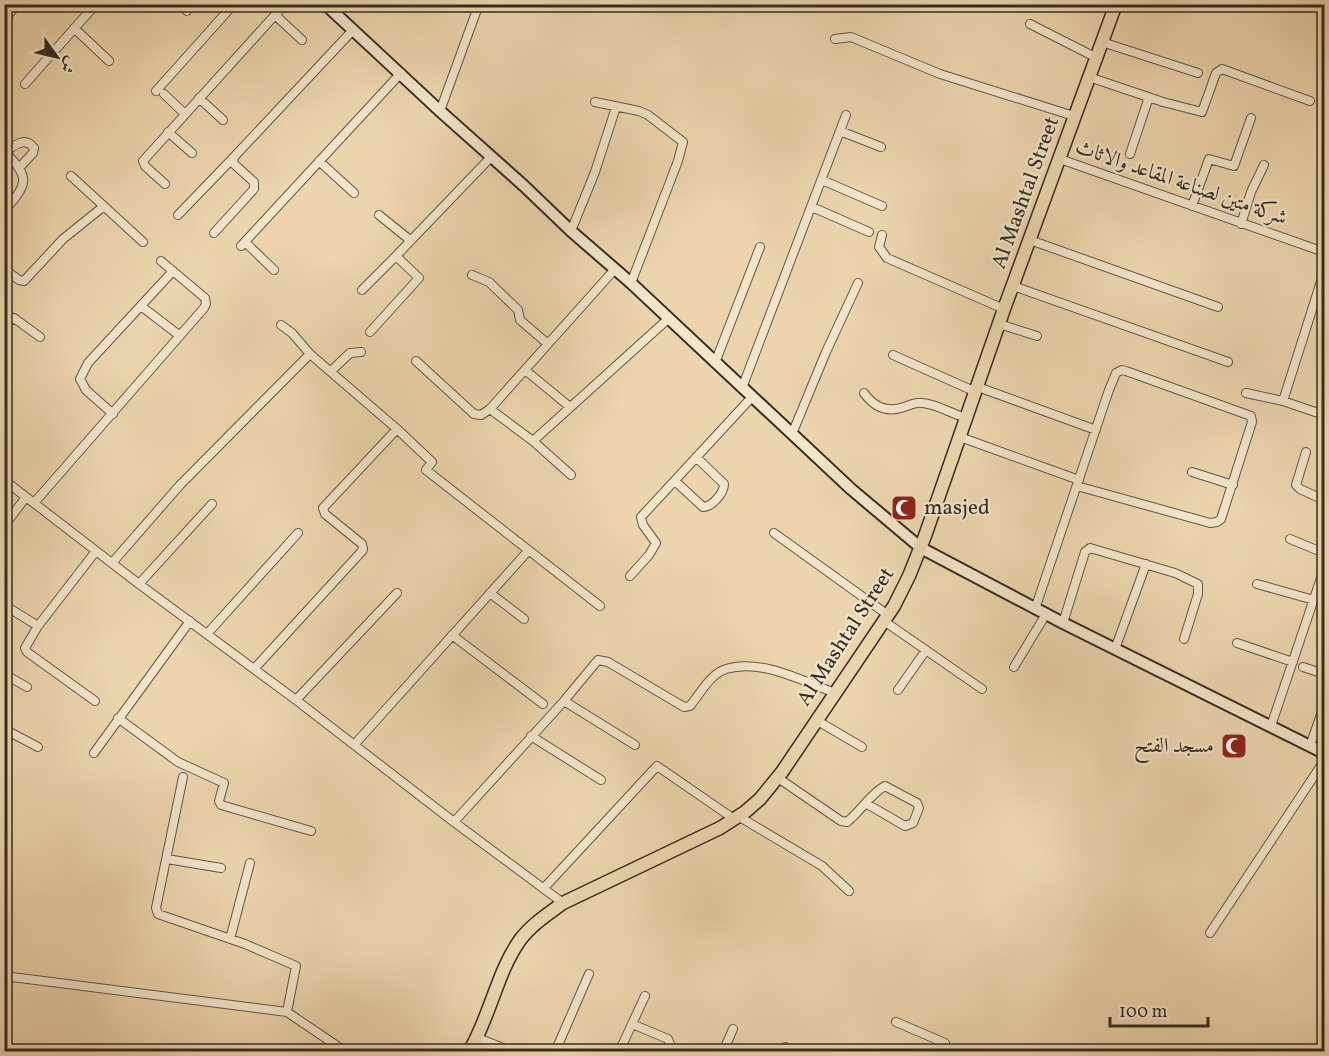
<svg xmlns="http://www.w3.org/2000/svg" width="1329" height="1056" viewBox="0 0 1329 1056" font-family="Vollkorn,Amiri,serif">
  <rect width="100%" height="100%" fill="#ecd5ad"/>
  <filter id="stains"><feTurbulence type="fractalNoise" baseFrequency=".00333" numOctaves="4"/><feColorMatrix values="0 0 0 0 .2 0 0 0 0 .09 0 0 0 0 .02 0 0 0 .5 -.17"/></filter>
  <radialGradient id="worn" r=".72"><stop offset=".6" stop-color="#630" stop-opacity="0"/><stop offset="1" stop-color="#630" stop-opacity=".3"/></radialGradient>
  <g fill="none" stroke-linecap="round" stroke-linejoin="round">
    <g stroke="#635643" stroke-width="10">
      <path id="minor" d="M180 4 187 11
        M464 4 476 11
        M275 15 302 40
        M4 19 18 4
        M1030 24 1095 57
        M74 28 109 61
        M835 39 851 37 940 74 1074 116
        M1102 42 1198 73
        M1089 77 1163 102 1202 112 1216 73 1222 69 1310 101
        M25 84 96 4
        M156 91 234 4
        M164 94 185 114
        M199 98 223 120
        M595 102 639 111 648 115 683 142 678 161 631 283
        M440 111 479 4
        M840 131 881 147
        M168 132 192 153
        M4 151C31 178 28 184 4 211
        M5 152C15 145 25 136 34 148L33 153 19 168
        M1130 154 1149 97
        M1060 159 1324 252
        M319 161 354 193
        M71 176 143 242
        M822 180 882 206
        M165 184 145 166 143 161 285 4
        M1192 206 1209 159 1234 166 1251 118
        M812 207 869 232
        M178 215 233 158
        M379 215 410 240
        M1241 224 1251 192 1264 165
        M571 231 595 172 616 107
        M214 233 254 189V182L234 164 233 158 353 30
        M882 235 879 247 887 258 1004 309
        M1030 240 1218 307
        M245 242 274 270
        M241 246 401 73
        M4 269 19 280 24 281 63 239 104 206
        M472 275 489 282 518 310 520 320 548 344
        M1013 286 1228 362
        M362 290 396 256
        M141 306 180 336
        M999 324 1037 336
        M281 325 292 333 310 354
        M4 326 14 318 40 337
        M370 332 419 278 396 256 491 157
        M893 355 976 392
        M416 361 474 414 481 415 490 409 533 441
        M715 363 760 247
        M525 370 570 407
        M331 371 350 353 361 352
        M978 387 1096 430
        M742 388 846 115
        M864 393C874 407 887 413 904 407 910 405 916 402 922 403 937 404 952 414 966 418
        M1246 393 1283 401 1324 272
        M1283 401 1324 415
        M490 409 615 269
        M113 414 86 390 80 379 88 363 173 271
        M397 429 432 462 426 470 600 606
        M792 434 826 352 858 283
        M960 437 1079 480
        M1306 452 1296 485 1300 489 1324 500
        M1192 472 1233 485
        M571 475 533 441 668 319
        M4 480 139 584 296 700 454 822 563 903
        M675 481 703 507C712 507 724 493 724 484L696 457
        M34 503 204 308 206 304 205 298 161 261
        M4 526 26 497
        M774 533 888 615
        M1290 539 1324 553
        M112 563 180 485 310 354 397 429 323 508 325 514 362 544 363 550 254 669
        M630 576 649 555 656 543 643 525 641 517 752 397
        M139 584 212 504
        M1257 584 1314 600
        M490 593 524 619
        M4 605 38 626
        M1035 609 1109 390 1116 373 1122 370 1126 371 1251 416 1252 422 1221 519 1217 522 1210 523 1077 486
        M884 621 982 689
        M1063 623 1085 552 1090 548 1175 573 1198 584V594L1184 639
        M207 634 298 533
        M452 635 543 704
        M1237 643 1293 662
        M1115 649 1146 564
        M1014 667 1046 614
        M1303 667 1324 674
        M4 674 27 687
        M898 690 926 650
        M296 700 397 593
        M95 701 27 652 25 648 38 626 96 551
        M564 701 635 745
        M118 718 178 762 224 783 219 801 221 805 311 831
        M816 720 862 747
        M1271 726 1324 569
        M4 729 38 747
        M531 736 601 780
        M354 745 528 551
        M1310 746 1324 706
        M94 753 190 621
        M183 777 156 908 158 914 245 944 296 966 287 1012
        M778 778 841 821 847 822C861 811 870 794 885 786L917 803 919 808 913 823 905 826 867 804
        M738 816 822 866 849 891
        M454 822 564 701 598 660 608 662 684 707 690 706C700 694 710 674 726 669 760 658 803 681 835 693
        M167 859 221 868
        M544 888 657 766 734 819
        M1210 933 1324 761
        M230 939 250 863
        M4 976 287 1012 346 1052
        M645 996 632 1024 668 1039 670 1044 669 1052
        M896 1022 945 1043 947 1052
        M478 1038 513 1052
        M555 1052 589 974
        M619 1052 632 1024
        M723 1052 733 1029
        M783 1052 785 1047"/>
    </g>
    <g stroke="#352c20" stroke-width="14">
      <path id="secondary" d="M325 4 440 111 523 185 571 231 631 283 851 489 921 548 1063 623 1324 753"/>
    </g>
    <g stroke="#352c20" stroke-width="15">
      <path id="primary" d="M469 1052C490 1017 497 972 520 940 531 925 548 914 563 903L720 828 745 812 760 799 782 772 894 606 909 576 925 536 1004 309 1116 4"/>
    </g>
    <use href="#minor" stroke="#f3e4ca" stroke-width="8"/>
    <use href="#secondary" stroke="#f3e4ca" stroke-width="10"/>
    <use href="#primary" stroke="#ecd5ad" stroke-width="12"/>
  </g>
  <defs>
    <g id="mosque-square" transform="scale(1.35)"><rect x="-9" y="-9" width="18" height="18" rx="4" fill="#8f2418" stroke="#f3e4ca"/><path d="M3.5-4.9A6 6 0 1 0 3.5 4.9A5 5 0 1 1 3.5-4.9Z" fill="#fff"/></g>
  </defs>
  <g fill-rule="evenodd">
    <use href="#mosque-square" x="904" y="508"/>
    <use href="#mosque-square" x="1234" y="746"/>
  </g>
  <g text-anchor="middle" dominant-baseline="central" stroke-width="4.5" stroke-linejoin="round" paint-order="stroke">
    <g font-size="21" fill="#352c20" stroke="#f3e4ca">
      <text transform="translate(1181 183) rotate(19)">شركة متين لصناعة المقاعد والاثاث</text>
      <text transform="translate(1026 193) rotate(-70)">Al Mashtal Street</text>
      <text transform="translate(846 637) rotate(-57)">Al Mashtal Street</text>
    </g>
    <g font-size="21" fill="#352c20" stroke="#f3e4ca" text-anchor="start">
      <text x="924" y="508">masjed</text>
      <text x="1214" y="746" text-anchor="end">مسجد الفتح</text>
    </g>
  </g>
  <rect width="1329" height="1056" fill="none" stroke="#ecd5ad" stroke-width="24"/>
  <rect x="6" y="6" width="1317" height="1044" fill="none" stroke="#352c20" stroke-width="3"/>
  <rect x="12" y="12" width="1305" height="1032" fill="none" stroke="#352c20" stroke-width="1.5"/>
  <g transform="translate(57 57) rotate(124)" stroke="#f3e4ca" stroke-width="4.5" paint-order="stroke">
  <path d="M0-4.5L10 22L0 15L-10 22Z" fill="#352c20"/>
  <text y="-9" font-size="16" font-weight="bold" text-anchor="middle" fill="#352c20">ش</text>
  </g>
  <path d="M1110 1017v9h98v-9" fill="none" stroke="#352c20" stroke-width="3"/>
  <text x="1119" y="1017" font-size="18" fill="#352c20" stroke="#f3e4ca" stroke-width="4.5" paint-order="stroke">100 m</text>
  <rect width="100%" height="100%" filter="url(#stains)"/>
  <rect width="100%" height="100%" fill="url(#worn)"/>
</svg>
